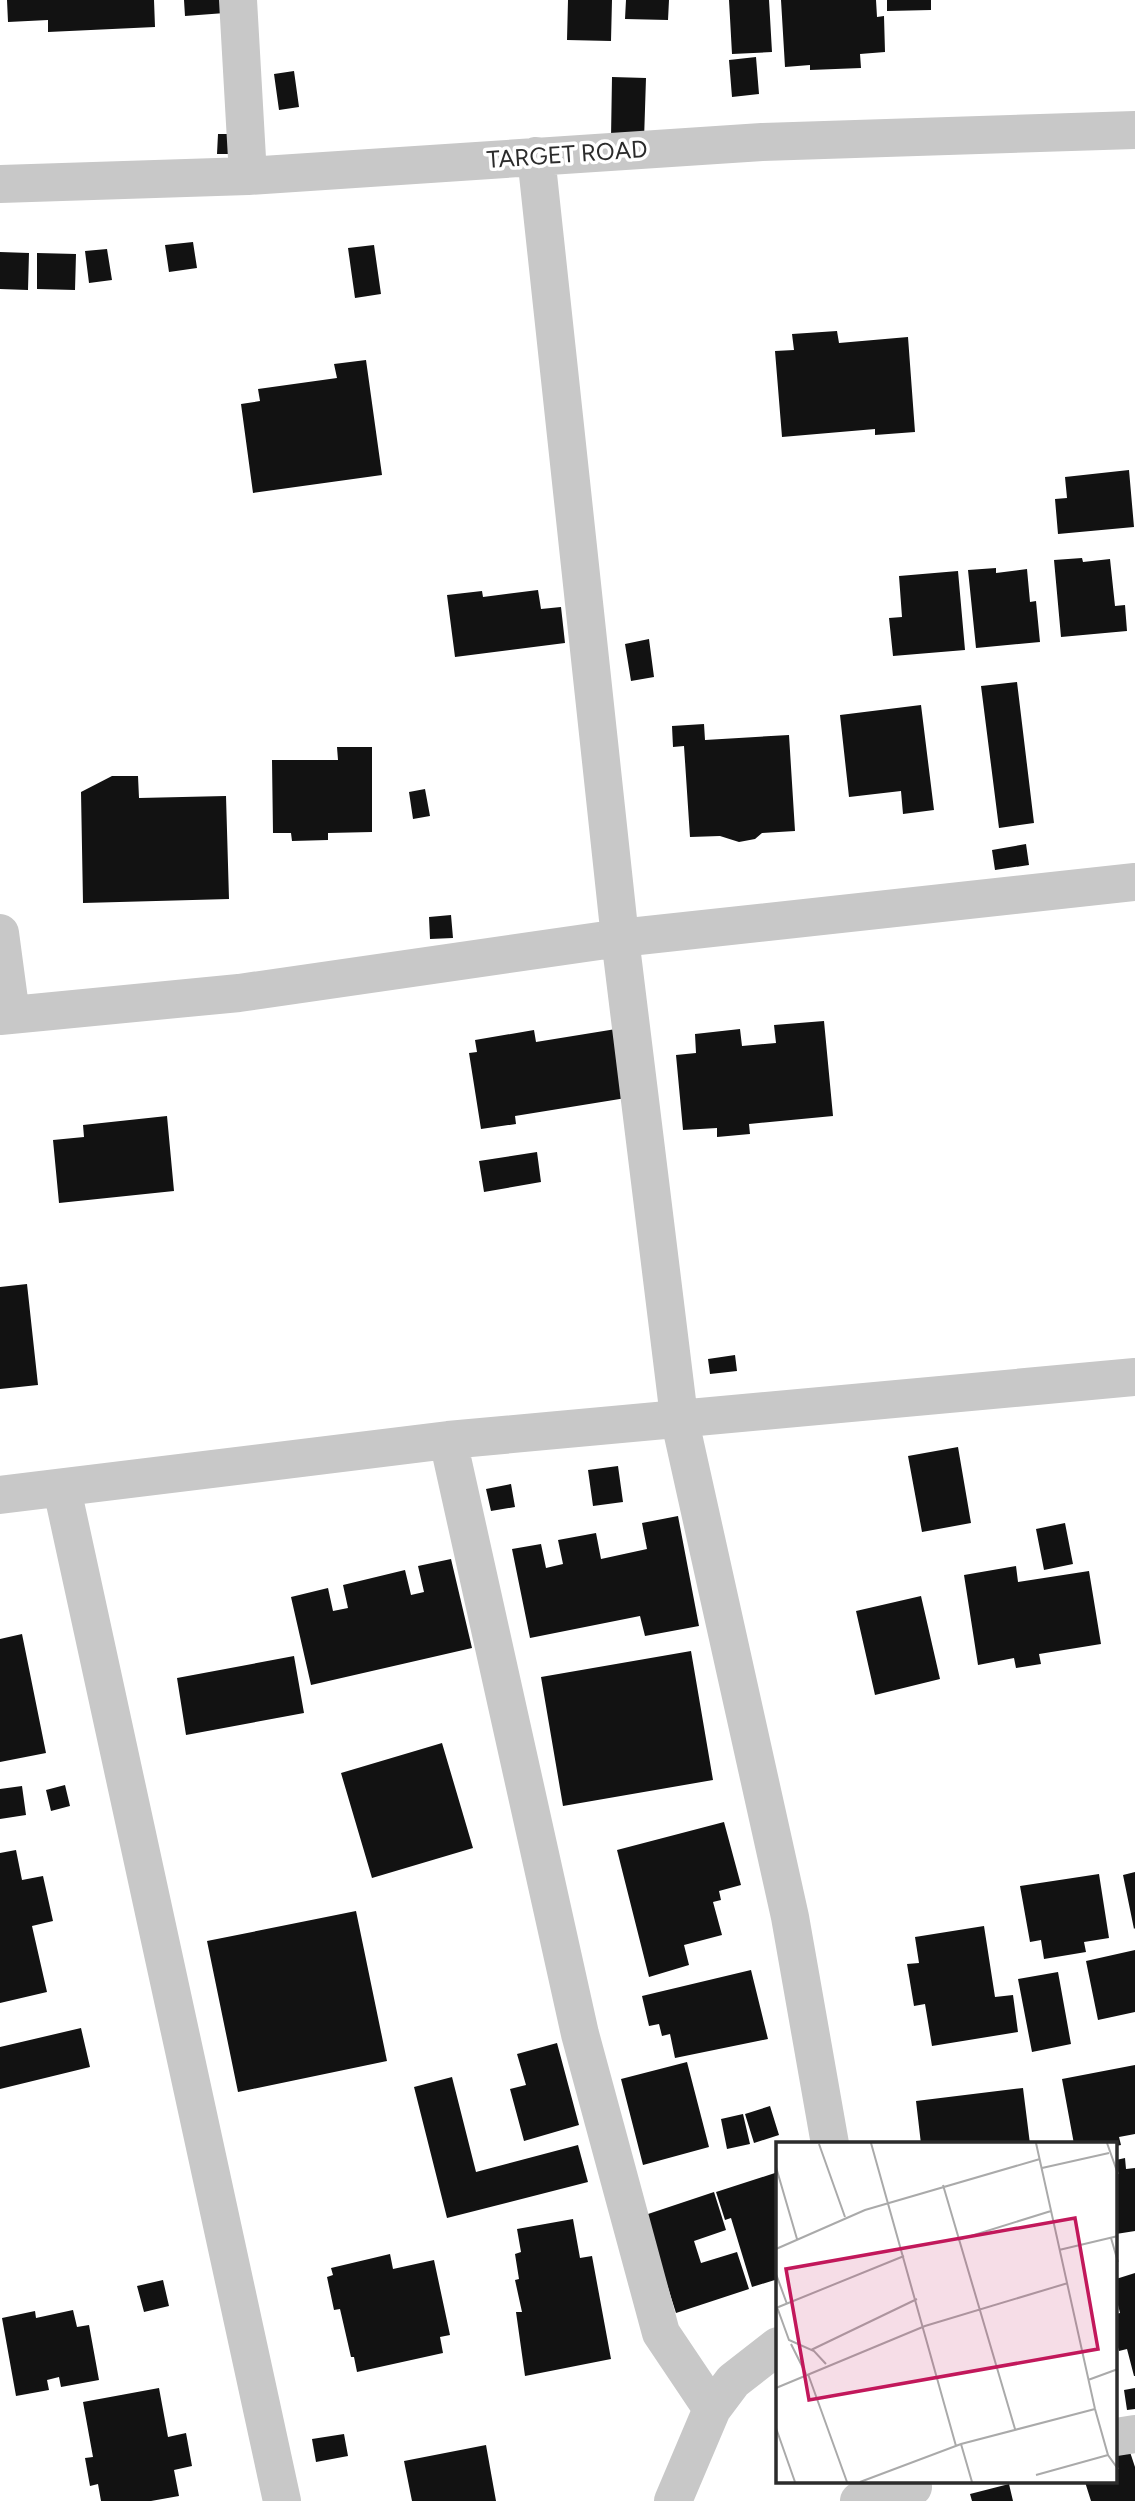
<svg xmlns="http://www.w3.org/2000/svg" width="1135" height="2501" viewBox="0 0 1135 2501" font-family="Figtree,sans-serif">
  <rect width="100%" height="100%" fill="#fff"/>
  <path fill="#121212" d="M7 0H154L155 27 48 32V20L8 22Z
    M184 0H224L225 13 185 16Z
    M568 0H612L611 41 567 40Z
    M626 0H669L668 20 625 19Z
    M729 0H769L772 52 732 54Z
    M781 0H876L877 17 884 16 885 52 860 54 861 68 810 70V65L785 67Z
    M887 0H931V10L887 11Z
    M756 57 759 94 732 97 729 60Z
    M294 71 299 107 279 110 274 74Z
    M612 77 646 78 644 140 611 138Z
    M218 134H238V154H217Z
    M193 242 197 268 169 272 165 245Z
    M374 245 381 294 355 298 348 248Z
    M107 249 112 280 89 283 85 251Z
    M0 252 29 253 28 290 0 289Z
    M37 253 76 254 75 290 37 289Z
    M837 331 839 343 908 337 915 432 875 435V429L782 437 775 351 794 350 792 334Z
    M366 360 382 475 253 493 241 404 260 401 258 389 337 378 334 364Z
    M1129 470 1134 527 1058 534 1055 499 1067 498 1065 477Z
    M1082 558 1083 562 1110 559 1115 606 1125 605 1127 631 1061 637 1054 560Z
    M996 568V573L1027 569 1030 602 1036 601 1040 642 976 648 968 570Z
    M958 571 965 650 893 656 889 618 902 617 899 576Z
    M538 590 541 609 561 607 565 643 455 657 447 595 482 591 483 597Z
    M649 639 654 677 631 681 625 644Z
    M1017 682 1034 823 999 828 981 686Z
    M921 705 934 810 903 814 901 791 849 797 840 715Z
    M704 724 705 740 789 735 795 831 762 833 755 839 739 842 720 836 690 837 684 746 673 747 672 726Z
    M337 747H372V832L328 833V840L292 841 291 833H273L272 760H338Z
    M112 776H138L139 798 226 796 229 899 83 903 81 792Z
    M425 789 430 816 413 819 409 792Z
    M1026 844 1029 865 995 870 992 850Z
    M451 915 453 938 430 939 429 917Z
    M824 1021 833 1116 749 1124 750 1134 717 1137V1128L683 1130 676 1055 696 1053 695 1034 740 1029 742 1046 776 1043 774 1025Z
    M616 1029 626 1098 515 1116 516 1124 481 1129 469 1053 477 1052 475 1040 534 1030 536 1042Z
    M167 1116 174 1191 59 1203 53 1140 84 1137 83 1125Z
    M537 1152 541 1182 484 1192 479 1161Z
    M27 1284 38 1385 0 1389V1287Z
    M735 1355 737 1371 710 1374 708 1359Z
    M958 1447 971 1523 922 1532 908 1456Z
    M618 1466 623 1502 593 1506 588 1470Z
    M511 1484 515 1507 491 1511 486 1489Z
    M678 1516 699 1626 645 1636 640 1616 530 1638 512 1549 541 1544 546 1568 563 1564 558 1540 596 1533 601 1559 647 1549 642 1523Z
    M1065 1523 1073 1564 1044 1570 1036 1529Z
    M451 1559 472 1648 311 1685 291 1597 328 1588 333 1611 348 1608 343 1585 405 1570 411 1595 424 1592 418 1566Z
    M1016 1566 1018 1582 1089 1571 1101 1644 1039 1654 1041 1664 1016 1668 1014 1658 978 1665 964 1575Z
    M921 1596 940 1679 875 1695 856 1611Z
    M22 1634 46 1753 0 1762V1639Z
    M691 1651 713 1780 563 1806 541 1677Z
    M294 1656 304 1713 186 1735 177 1678Z
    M442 1743 473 1848 372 1878 341 1773Z
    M65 1785 70 1806 51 1811 46 1790Z
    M22 1786 26 1815 0 1819V1789Z
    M724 1822 741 1885 719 1891 721 1900 713 1902 722 1935 684 1945 689 1965 649 1977 617 1850Z
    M16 1850 22 1880 43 1876 53 1921 32 1926 47 1992 0 2003V1853Z
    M1135 1872V1928L1134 1929 1123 1875Z
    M1099 1874 1109 1938 1084 1942 1086 1952 1044 1959 1041 1940 1030 1942 1020 1886Z
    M356 1911 387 2061 238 2092 207 1941Z
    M984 1926 995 1997 1013 1995 1018 2032 932 2046 925 2004 914 2006 907 1964 919 1963 915 1937Z
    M1135 1950V2012L1098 2020 1086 1961Z
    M751 1970 768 2039 675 2058 670 2034 662 2036 659 2024 649 2026 642 1996Z
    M1058 1972 1071 2044 1032 2052 1018 1979Z
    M81 2028 90 2067 0 2089V2047Z
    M557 2043 579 2125 524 2141 510 2089 526 2085 517 2054Z
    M687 2062 709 2147 643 2165 621 2079Z
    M1135 2065V2134L1119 2137 1121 2145 1116 2146V2144H1074L1062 2079Z
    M452 2077 476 2172 578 2145 588 2182 447 2218 414 2087Z
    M1023 2088 1030 2144H921L916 2101Z
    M770 2106 779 2135 754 2143 745 2114Z
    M743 2114 750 2144 727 2149 721 2119Z
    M1125 2158 1126 2169 1135 2168V2231L1116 2234V2160Z
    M778 2172V2279L752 2287 731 2218 725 2220 716 2192Z
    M714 2192 726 2230 694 2241 701 2263 737 2252 749 2289 676 2313 645 2215Z
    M573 2219 580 2258 592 2256 611 2359 525 2376 516 2312H522L515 2280 519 2279 515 2254 521 2252 517 2229Z
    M390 2254 393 2269 434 2260 450 2335 440 2337 443 2353 357 2372 354 2357H351L340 2309 334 2310 327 2277 333 2275 331 2268Z
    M1135 2273V2376H1134L1127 2349 1119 2351 1116 2340V2314L1120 2313 1116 2297V2279Z
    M163 2280 169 2306 144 2312 137 2286Z
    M73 2310 77 2327 89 2325 99 2380 61 2387 59 2377 47 2380 49 2390 16 2396 2 2318 35 2311 36 2318Z
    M159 2388 168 2437 186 2433 192 2466 174 2470 179 2496 151 2501H101L98 2484 90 2486 85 2458 93 2457 83 2402Z
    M1135 2388V2409L1127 2410 1124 2390Z
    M344 2434 348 2456 316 2462 312 2439Z
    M486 2445 496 2501H412L404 2461Z
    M1130 2452 1135 2467V2501H1091L1085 2482H1116V2456Z
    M1009 2484 1013 2501H972L970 2494Z"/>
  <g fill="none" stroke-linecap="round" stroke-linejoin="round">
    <path stroke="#c8c8c8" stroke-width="38" d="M238 0 248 176
      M536 156 620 938 679 1417 790 1917 830 2144
      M0 184 248 176 762 142 1135 130
      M0 933 11 1015
      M0 1016 239 993 620 938 1135 882
      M448 1440 580 2034 661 2333 712 2409
      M62 1489 282 2501
      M0 1495 448 1440 1135 1377
      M1116 2437 1135 2434
      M673 2501 712 2409 733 2381 778 2346
      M859 2501 913 2487"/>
  </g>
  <g text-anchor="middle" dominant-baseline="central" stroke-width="7" stroke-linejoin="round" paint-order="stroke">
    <g font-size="24" fill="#2b2b2b" stroke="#fff">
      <text transform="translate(567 154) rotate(-4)">TARGET ROAD</text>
    </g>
  </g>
  <g transform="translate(776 2142)">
    <rect width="341" height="341" fill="#fff"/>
    <path fill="none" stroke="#aaa" stroke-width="2" d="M95 1 180 304M260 1 319 267 332 313 342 327M331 1 342 32M43 2 69 75M0 25 21 97M266 26 333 11M167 43 239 287M335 96 342 120M182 98 275 69M0 107 89 68 264 17M283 108 342 94M0 132 11 162M1 165 13 198 38 209 50 222M0 166 128 114M15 202 30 232M35 208 141 157M32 232 71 340M312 238 342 227M0 246 149 184 292 141M0 286 19 340M185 302 196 340M260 333 332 313M84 340 185 302 319 267"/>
    <path fill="#c2185b" fill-opacity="0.15" stroke="#c2185b" stroke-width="3.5" d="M299 76 322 207 33 258 10 127Z"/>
    <rect width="341" height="341" fill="none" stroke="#2b2b2b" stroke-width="3.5"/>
  </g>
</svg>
